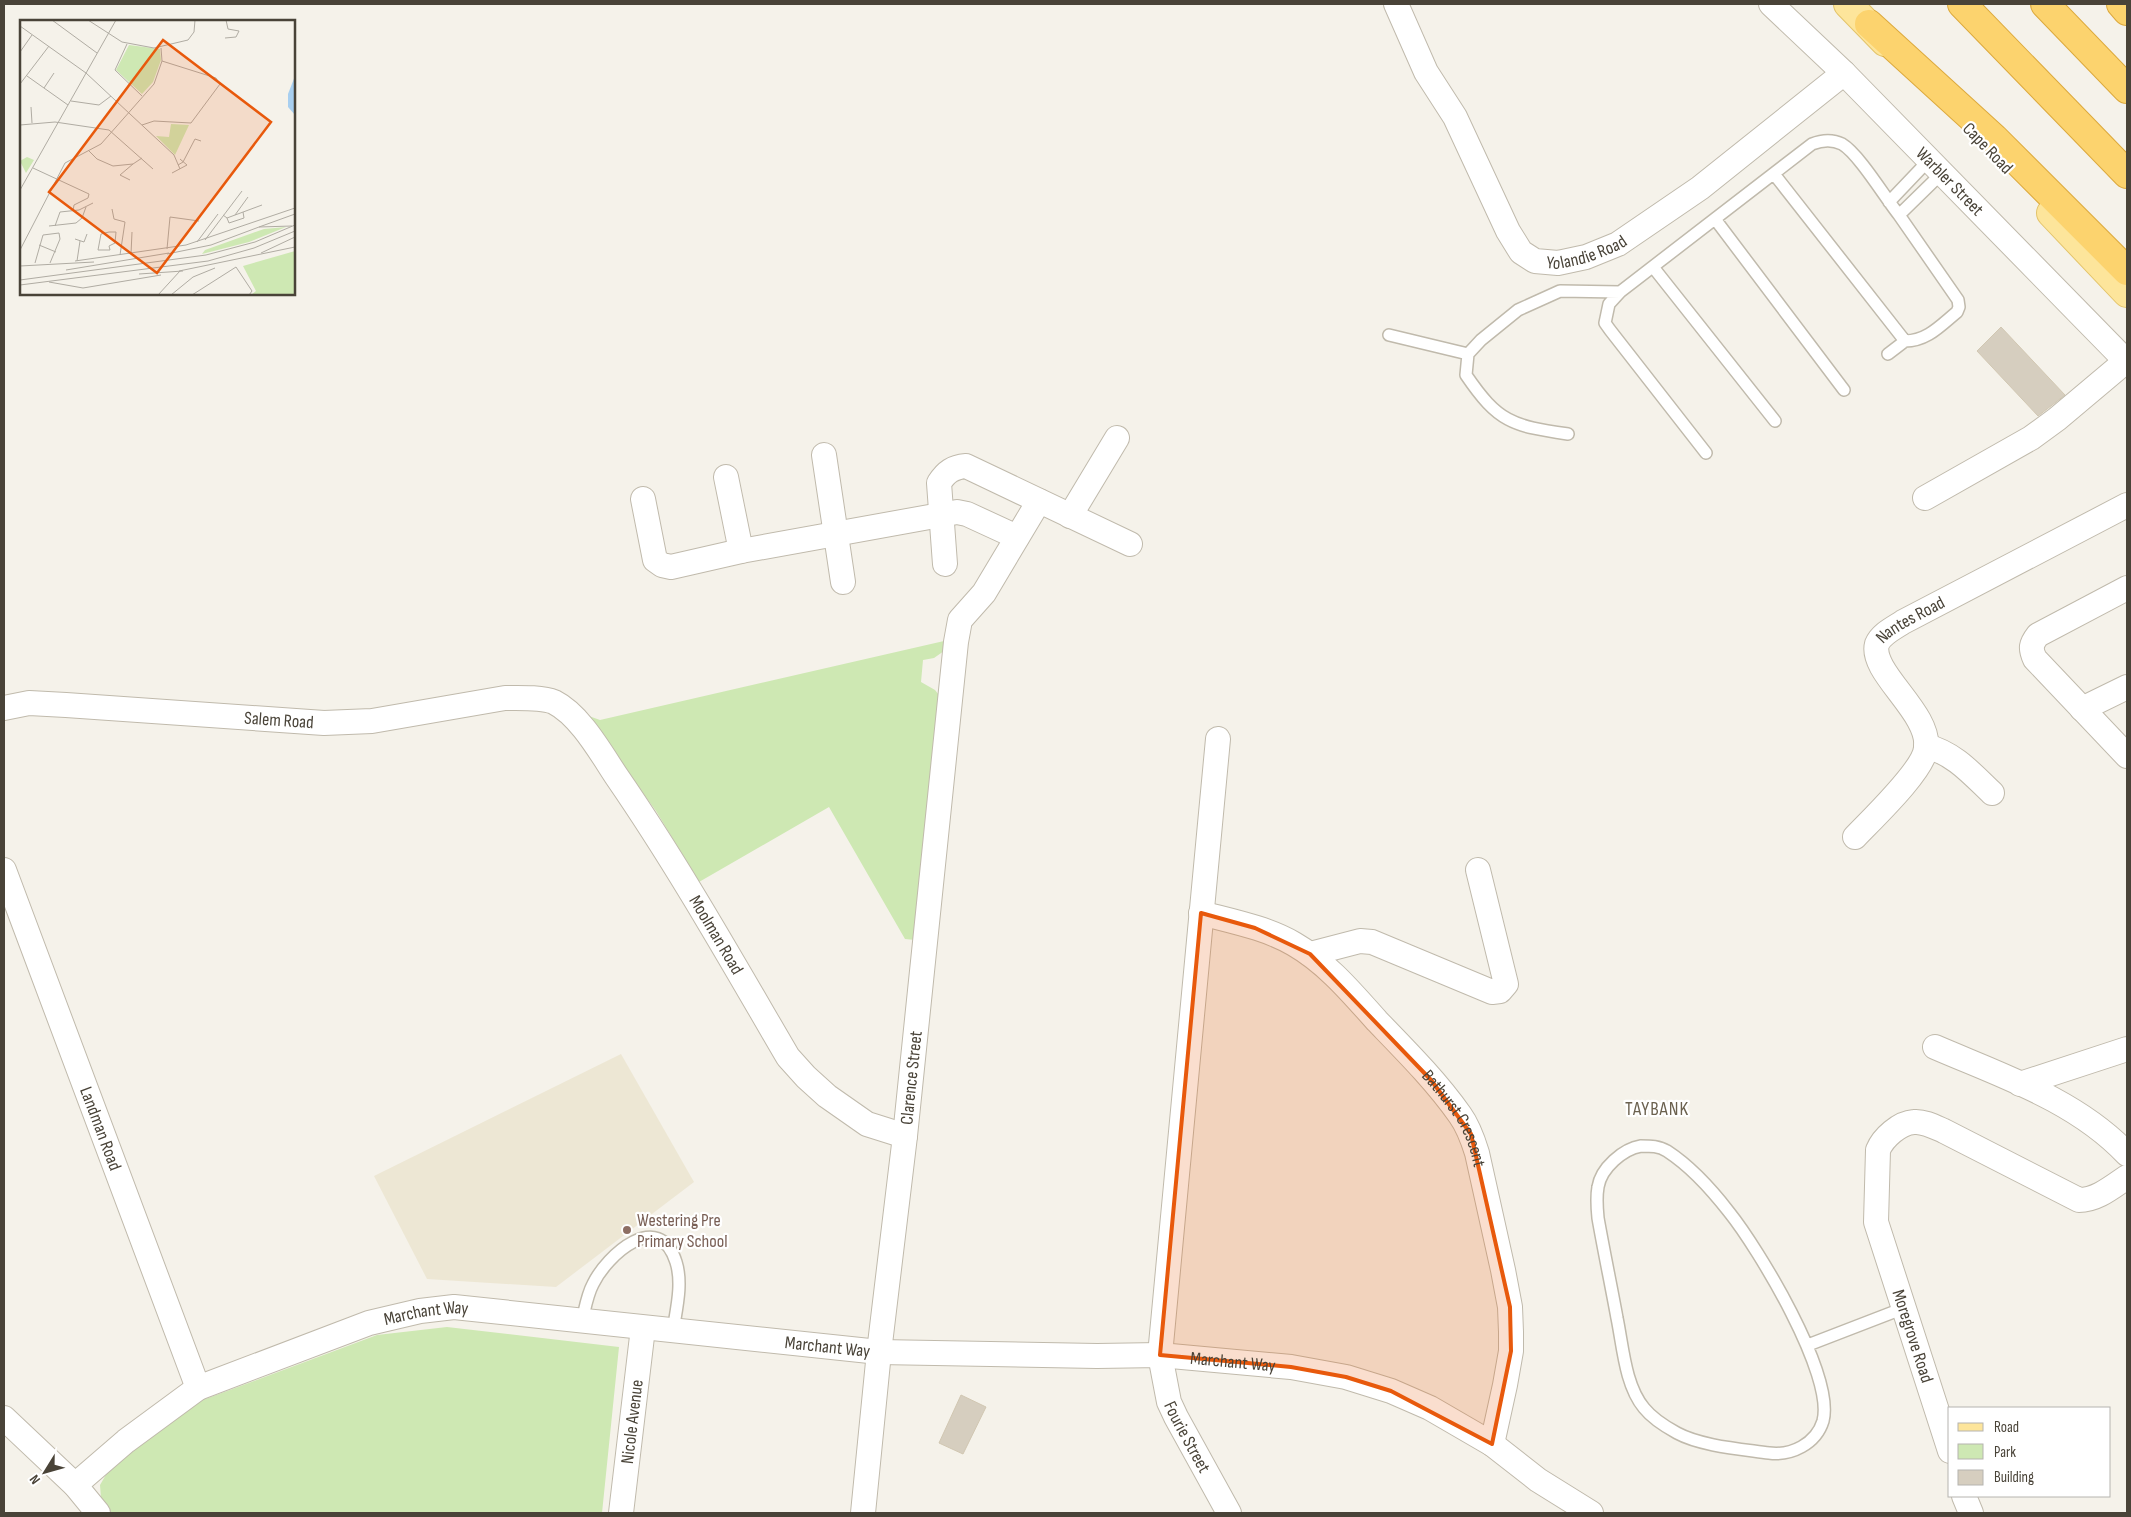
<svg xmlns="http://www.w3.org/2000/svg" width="2131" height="1517" viewBox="0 0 2131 1517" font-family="'Sofia Sans Condensed',sans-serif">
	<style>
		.education { fill: #ede7d4 }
		.green { fill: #cee8b3 }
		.building { fill: #d6cebf; stroke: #d1c7b2 }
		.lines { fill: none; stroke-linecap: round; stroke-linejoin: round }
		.service-casing { stroke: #c0baac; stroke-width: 14 }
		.minor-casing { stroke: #c0baac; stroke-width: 26 }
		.primary-casing { stroke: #e3c46a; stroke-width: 30 }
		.motorway-casing { stroke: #dca93d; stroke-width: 30 }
		.service { stroke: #fff; stroke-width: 11 }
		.minor { stroke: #fff; stroke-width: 24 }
		.primary { stroke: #fde59b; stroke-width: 28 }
		.motorway { stroke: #fcd36e; stroke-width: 28 }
		.marked { fill: #e8590c; fill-opacity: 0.2; stroke: #e8590c; stroke-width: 4; stroke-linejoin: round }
		.education-dot { fill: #8d6e63; stroke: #fff; stroke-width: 2 }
		.labels { text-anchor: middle; stroke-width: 4.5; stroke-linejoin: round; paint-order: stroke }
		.street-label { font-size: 18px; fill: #494338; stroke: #fff }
		.education-label { font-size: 18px; fill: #785e54; stroke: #fff; text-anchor: start }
		.neighbourhood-label { font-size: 19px; letter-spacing: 1px; fill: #6b614f; stroke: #fff }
		.inset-road { fill: none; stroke: #b0aca3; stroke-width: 1 }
		.view { fill: #e8590c; fill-opacity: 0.15; stroke: #e8590c; stroke-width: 2.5 }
		.inset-edge { fill: none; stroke: #494338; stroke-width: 2.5 }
	</style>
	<rect width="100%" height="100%" fill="#f5f2ea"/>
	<!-- education -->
	<path class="education" d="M621,1054L694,1182L556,1287L427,1279L374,1176Z"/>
	<!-- green -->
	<path class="green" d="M944,641V651L934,658L923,660L921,682L935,690L939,695L915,940L905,939L829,807L699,882L656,811L586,715L600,720Z
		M447,1327L619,1347L602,1513H111L101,1498L100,1485L111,1466L192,1404L377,1335Z"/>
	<!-- building -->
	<path class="building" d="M2001,327L2065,395L2038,416L1977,351Z
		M961,1395L986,1407L963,1454L939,1443Z"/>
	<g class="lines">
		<defs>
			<path id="service" d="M1774,174L1905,341L1888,354
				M1889,202L1929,160
				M1899,215L1958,300L1959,307L1957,312C1940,326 1927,341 1905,341
				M1715,219L1844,390
				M1653,267L1775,421
				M1389,335L1468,354
				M1568,434C1512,426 1498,422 1466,375L1468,354L1481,340L1518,310L1560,291L1620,292
				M1706,453L1610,330L1605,323L1609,304L1620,292L1812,144C1822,140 1832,139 1842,144C1859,154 1886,199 1899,215L1942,173
				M1641,1146C1651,1146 1659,1146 1667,1151C1690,1166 1712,1190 1729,1212C1758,1248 1835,1375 1823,1421C1816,1444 1791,1456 1769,1453C1741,1449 1701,1446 1677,1433C1666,1427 1652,1418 1644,1408C1625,1385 1623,1347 1617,1318C1611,1285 1604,1252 1598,1218C1597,1208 1596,1198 1598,1187C1601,1168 1623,1149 1641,1146Z
				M582,1321C585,1309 587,1295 593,1284C607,1255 659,1208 676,1262C683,1284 676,1310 673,1331
				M1808,1345L1904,1308"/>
			<g id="minor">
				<path id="s1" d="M1396,4L1426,72L1455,117L1508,231L1521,252L1535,261L1558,263L1586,257L1618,244L1700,188L1844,73"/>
				<path id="s2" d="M1771,4L1844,73L2127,362"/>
				<path d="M824,455L843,582"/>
				<path d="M726,477L741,551"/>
				<path d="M1925,498L2031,438L2057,419L2126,361"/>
				<path d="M643,499L655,560L662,565L671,567L741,551L957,512L967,514L1017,537"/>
				<path d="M1070,516L1117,438"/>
				<path d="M945,564L939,483C946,472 953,467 966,466L1130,544"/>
				<path d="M2127,588L2038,635C2031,644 2030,648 2035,659L2127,756"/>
				<path id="s3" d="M4,708L29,703L66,705L324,723L372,721L505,698C518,698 542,697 554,702C580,715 601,753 617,777C679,867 733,963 788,1057L806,1077L827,1096L867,1124L905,1136"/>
				<path d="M2082,709L2127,687"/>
				<path id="s4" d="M1218,739L1160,1355L1169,1402L1176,1417L1229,1513"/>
				<path d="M1926,746C1954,753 1972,774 1992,793"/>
				<path id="s5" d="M1855,837C1872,819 1924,770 1926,748C1931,713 1869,672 1877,644C1881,634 1894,628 1903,622L2127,505"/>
				<path id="s6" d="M4,870L198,1388"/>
				<path id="s7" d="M1201,913C1231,921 1267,928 1294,944C1327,963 1352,993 1377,1021C1406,1051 1436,1081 1460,1115C1468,1126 1473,1140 1477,1153L1503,1270L1510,1307L1511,1332V1351L1505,1385L1492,1444"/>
				<path d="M1310,954L1360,941L1372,942L1492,992L1500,991L1506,984L1478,870"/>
				<path d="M1935,1047C2002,1076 2076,1100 2127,1154"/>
				<path d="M2020,1084L2127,1049"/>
				<path d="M4,1418L75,1485L98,1513"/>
				<path d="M1950,1451L1876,1222L1878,1150C1883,1138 1899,1123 1914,1122C1924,1121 1935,1127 1944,1131L2079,1200C2097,1200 2112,1187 2127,1177"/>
				<path id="s8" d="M75,1485L126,1441L198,1388L369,1323L420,1311L454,1307L879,1352L1097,1356L1160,1355L1291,1367L1346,1377L1391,1391L1430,1408L1492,1444L1538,1480L1591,1513"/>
				<path d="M1964,1496L1971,1513"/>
				<path id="s9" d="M621,1513L643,1328"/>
				<path id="s10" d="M863,1513L879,1352L905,1136L956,642L960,620L984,593L1039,501"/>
			</g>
			<path id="primary" d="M1848,4L1885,42
				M2051,213L2127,293"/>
			<path id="motorway" d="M1962,4L2127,174
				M2045,4L2127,89
				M2121,4L2127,11
				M1869,24L1994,138L2127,271"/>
		</defs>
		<!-- service casing -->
		<use href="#service" class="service-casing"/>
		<!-- minor casing -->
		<use href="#minor" class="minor-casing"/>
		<!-- primary casing -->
		<use href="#primary" class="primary-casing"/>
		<!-- motorway casing -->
		<use href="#motorway" class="motorway-casing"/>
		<!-- service -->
		<use href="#service" class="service"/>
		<!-- minor -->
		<use href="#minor" class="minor"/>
		<!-- primary -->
		<use href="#primary" class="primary"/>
		<!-- motorway -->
		<use href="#motorway" class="motorway"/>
	</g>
	<!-- marked area -->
	<path class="marked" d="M1201,913L1255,928L1310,954L1431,1080L1471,1134L1510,1307L1511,1351L1492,1444L1391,1391L1346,1377L1291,1367L1160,1355Z"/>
	<!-- markers -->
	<circle class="education-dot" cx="627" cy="1230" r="5"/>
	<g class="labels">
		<!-- street labels -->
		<g class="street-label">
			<text transform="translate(1988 148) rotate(46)" y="6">Cape Road</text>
			<text dy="6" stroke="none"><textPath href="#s2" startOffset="252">Warbler Street</textPath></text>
			<text dy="6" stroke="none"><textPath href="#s1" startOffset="348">Yolandie Road</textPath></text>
			<text dy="6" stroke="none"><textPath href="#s5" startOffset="275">Nantes Road</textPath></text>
			<text dy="6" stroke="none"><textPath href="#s3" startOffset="276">Salem Road</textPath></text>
			<text dy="6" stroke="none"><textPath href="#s3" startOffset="839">Moolman Road</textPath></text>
			<text dy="6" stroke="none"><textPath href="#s10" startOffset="438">Clarence Street</textPath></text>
			<text dy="6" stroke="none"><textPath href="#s7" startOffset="338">Bathurst Crescent</textPath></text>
			<text dy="6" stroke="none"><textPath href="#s6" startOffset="276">Landman Road</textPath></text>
			<text dy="6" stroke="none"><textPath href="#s8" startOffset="398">Marchant Way</textPath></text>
			<text transform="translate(1913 1336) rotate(72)" y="6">Moregrove Road</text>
			<text dy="6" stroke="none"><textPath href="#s8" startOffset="802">Marchant Way</textPath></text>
			<text dy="6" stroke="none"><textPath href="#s8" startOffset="1208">Marchant Way</textPath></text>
			<text dy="6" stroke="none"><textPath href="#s9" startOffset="92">Nicole Avenue</textPath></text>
			<text dy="6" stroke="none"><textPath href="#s4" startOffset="706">Fourie Street</textPath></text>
		</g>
		<!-- education labels -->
		<g class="education-label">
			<text x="637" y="1226">Westering Pre<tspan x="637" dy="21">Primary School</tspan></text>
		</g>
		<!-- neighbourhood labels -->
		<g class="neighbourhood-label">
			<text x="1657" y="1115">TAYBANK</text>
		</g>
	</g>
	<!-- overview -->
	<g transform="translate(20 20)">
		<rect width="275" height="275" fill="#f5f2ea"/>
		<path d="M109,25L140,29L141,40L133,62L122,74L96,50ZM151,104L169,105L155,135L136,116L149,117ZM7,137L14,140L6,153L0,141ZM266,207L229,222L182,234L185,230L244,209ZM275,231V275H231L236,271L223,246Z" fill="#cee8b3"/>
		<path d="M275,56V95L268,87V74Z" fill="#a8cff0"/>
		<path class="inset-road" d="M32,0L77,33M68,0L102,22L134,28L168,20L174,12L175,0M124,0H142M0,6L66,53L154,135L160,149M205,18L216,17L219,11L208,9L206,0M107,24L95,50L122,76M0,32L12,15M7,56L48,85M0,64L29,26M24,68L34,53M51,81L79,85L91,76M11,87L12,103M0,105L35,102L89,110L133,149M122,105L134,101L171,103L200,64L196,58L142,41M68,130L77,139L93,146L113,144L122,138M158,145L163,142L175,119L181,121M13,148L69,174L68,178L54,185L53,191M152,153L167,145L160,139M110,160L100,155L113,144M0,170L96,0M92,189L94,199L105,202L100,235M203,195L207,198L242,185M215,195L228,177M207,198L209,203L224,198L223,192M29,206L56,203L62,198L66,187M35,206L40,192L59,190L73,183M239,207L275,194M89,212H96L95,223L89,226L90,230H78L81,214ZM55,219L64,222L67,214M185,220L222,171M177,222L198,194M19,225L36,232M147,229L150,197L179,201M0,230L45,143L81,124L134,64L142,41L141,28M241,233L275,217M111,234L112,212M147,234L191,225L239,207L272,206M55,241L166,225L275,188M57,241L60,221M15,243L23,215L39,213L40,219L30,243M0,246L74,242M46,250L149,233M159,251L275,227M119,254L163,251M0,260L186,235L235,222L275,205M29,262L63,268L141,255M0,265L188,241L234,228L275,211M138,275L160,251M151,275L173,257L195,248M172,275L216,247L232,271L229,275"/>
		<path class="view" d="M143,20L251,102L137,253L29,172Z"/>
		<rect width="275" height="275" class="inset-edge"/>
	</g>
	<!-- border -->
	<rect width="2131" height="1517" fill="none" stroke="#494338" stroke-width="10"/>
	<!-- legend -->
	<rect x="1948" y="1407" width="162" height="90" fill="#ffffff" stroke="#b6b4af"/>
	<rect x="1958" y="1423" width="25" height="8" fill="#fde59b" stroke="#b6b4af"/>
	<text x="1994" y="1432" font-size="15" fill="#494338">Road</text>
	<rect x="1958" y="1444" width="25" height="15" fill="#cee8b3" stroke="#b6b4af"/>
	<text x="1994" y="1457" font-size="15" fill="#494338">Park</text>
	<rect x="1958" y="1470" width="25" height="15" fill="#d6cebf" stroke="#b6b4af"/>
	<text x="1994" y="1482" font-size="15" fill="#494338">Building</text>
	<!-- north arrow -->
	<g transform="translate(45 1472) rotate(233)" stroke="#ffffff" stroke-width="4" paint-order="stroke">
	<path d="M0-4L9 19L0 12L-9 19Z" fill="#494338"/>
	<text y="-8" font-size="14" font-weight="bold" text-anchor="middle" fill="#494338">N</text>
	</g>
</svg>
